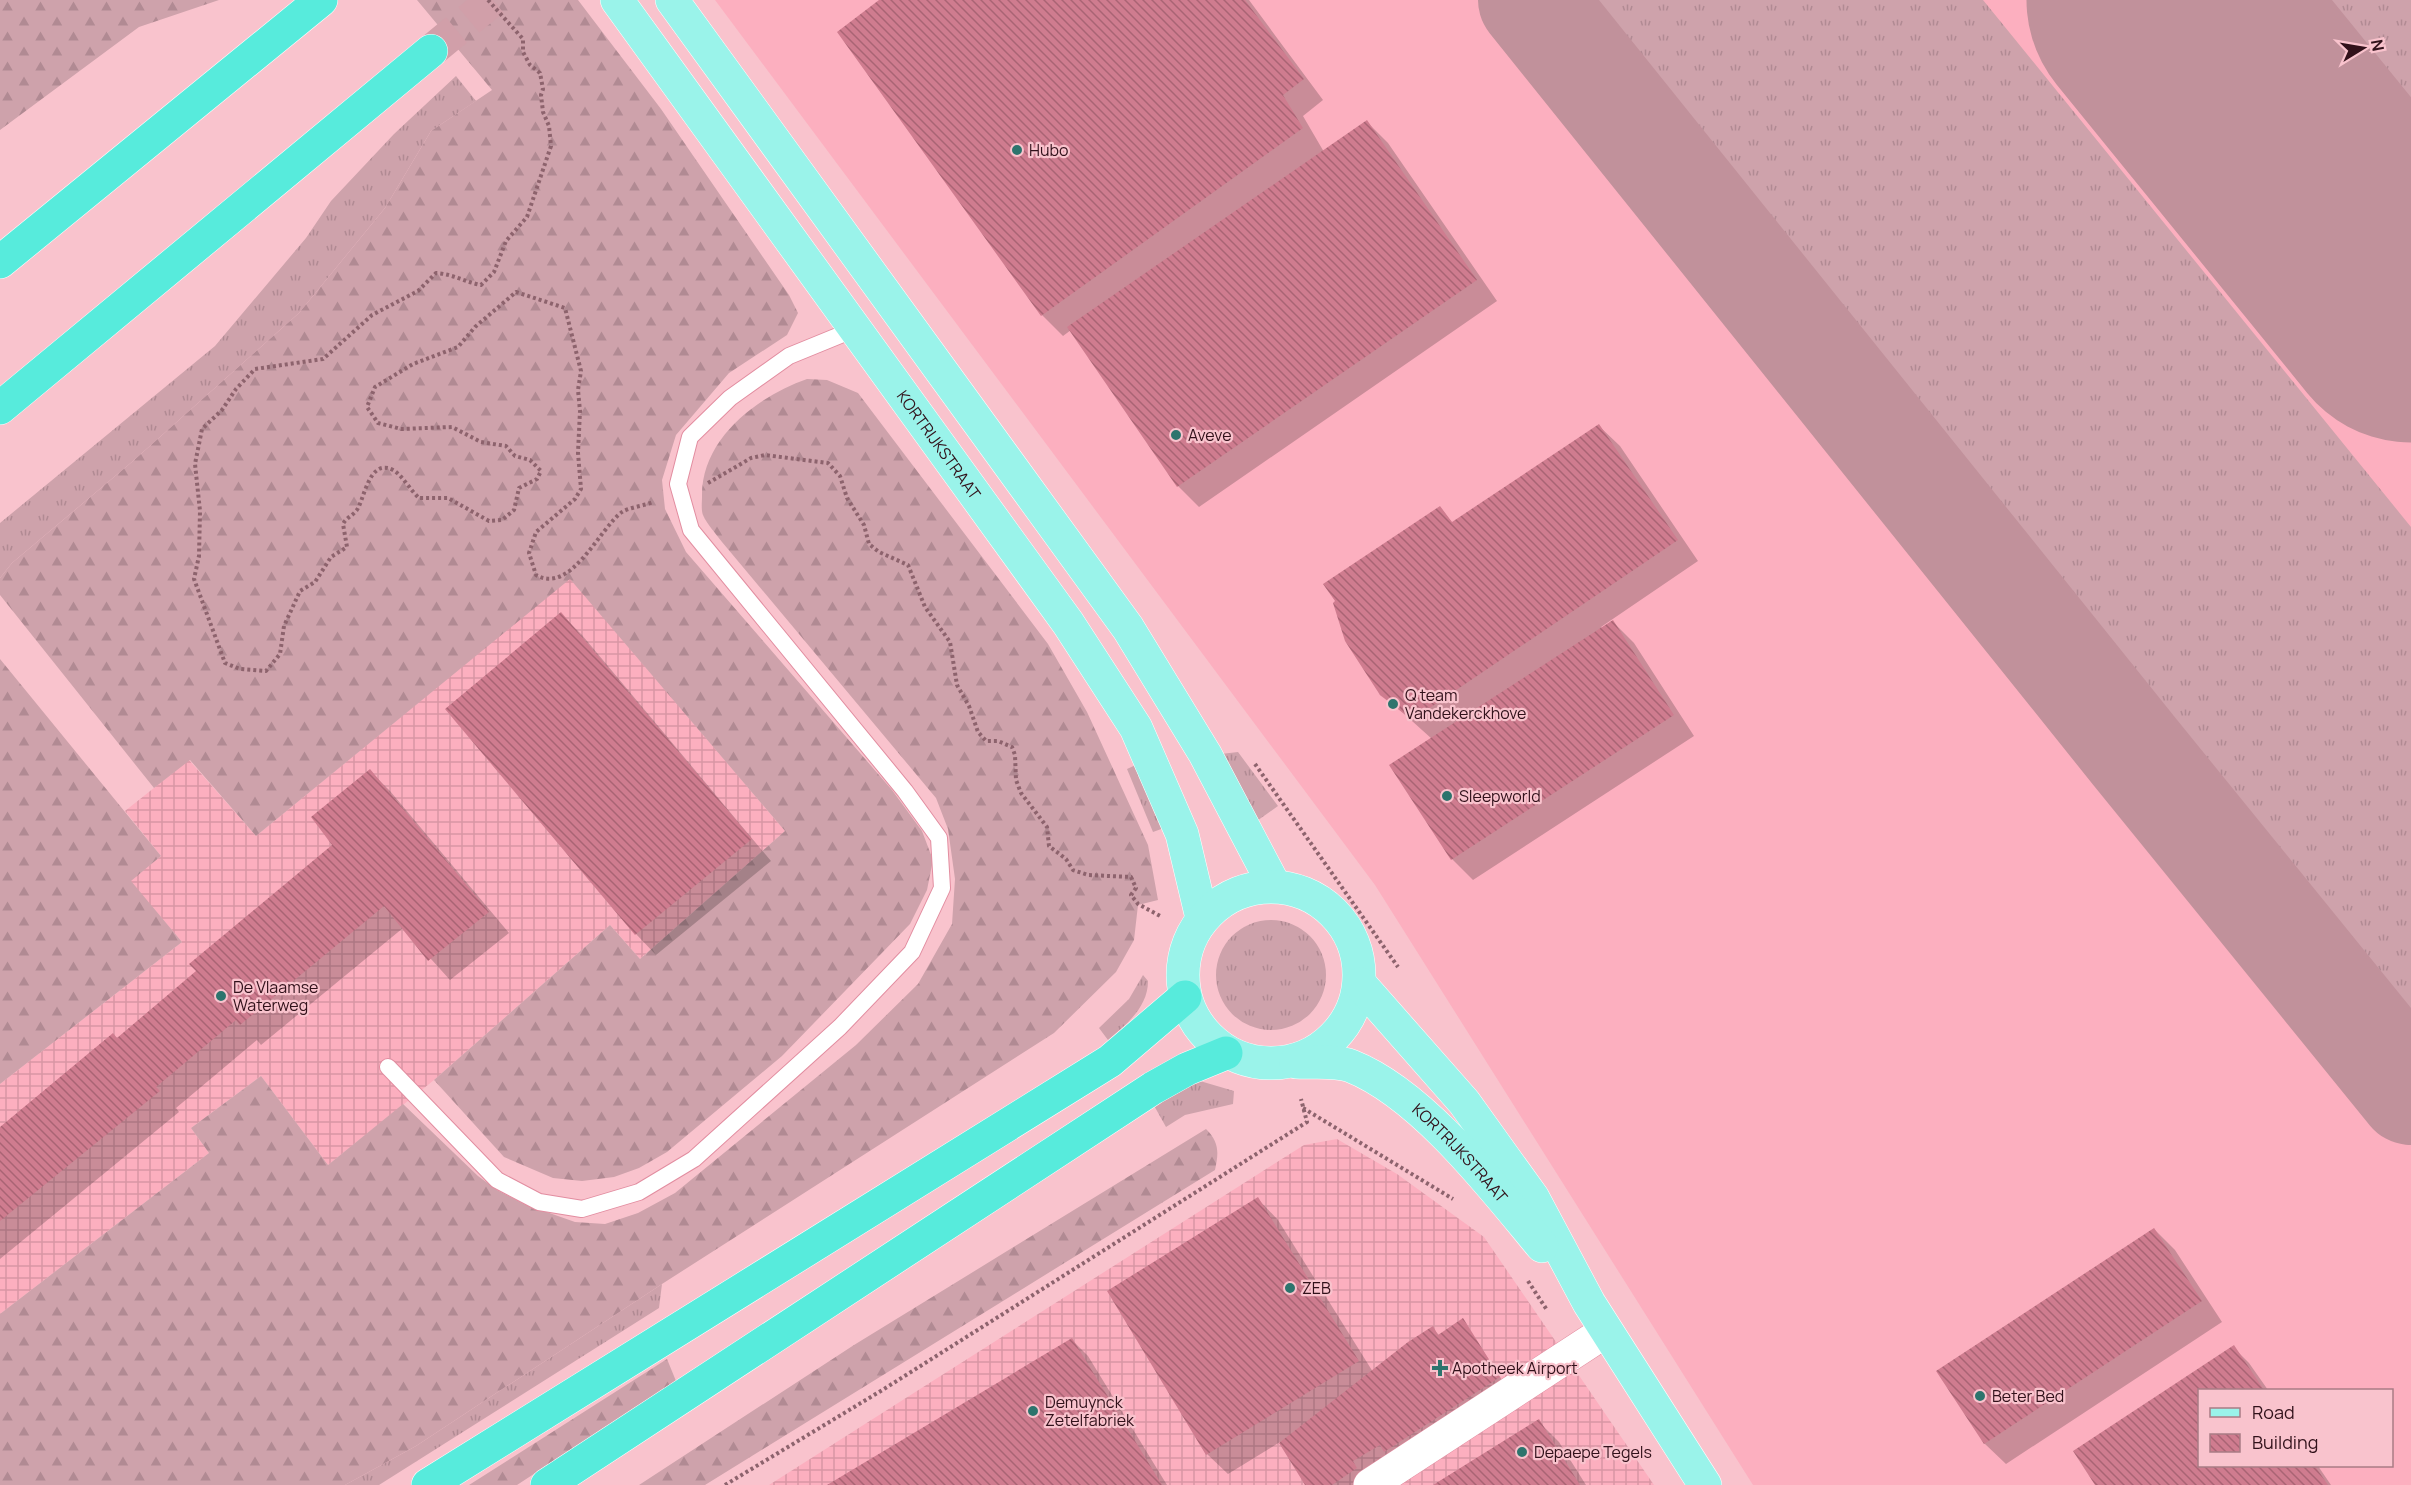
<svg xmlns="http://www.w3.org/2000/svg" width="2411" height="1485" viewBox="0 0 2411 1485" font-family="Manrope,sans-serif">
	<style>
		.built { fill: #fcafbf; fill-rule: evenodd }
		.industrial { fill: url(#industrial-grid) }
		.grass { fill: url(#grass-tufts) }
		.forest { fill: url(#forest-firs) }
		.shadow { fill: #0003 }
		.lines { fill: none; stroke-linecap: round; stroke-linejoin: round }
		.taxiway { stroke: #c1919b; stroke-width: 106 }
		.runway { stroke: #c1919b; stroke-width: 267 }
		.building { fill: url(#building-back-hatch) }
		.highway-tunnel { stroke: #d19fa9; stroke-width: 33; stroke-dasharray: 33 16; stroke-linecap: butt }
		.lane-casing { stroke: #e28da0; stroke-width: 18 }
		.street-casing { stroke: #e28da0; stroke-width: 34 }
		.primary-casing { stroke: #fff; stroke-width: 34 }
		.highway-casing { stroke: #fff; stroke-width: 34 }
		.path { stroke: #8d636d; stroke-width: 4; stroke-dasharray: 3 3; stroke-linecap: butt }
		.lane { stroke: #fff; stroke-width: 16 }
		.street { stroke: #fff; stroke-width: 33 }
		.primary { stroke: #9af3ea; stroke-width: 33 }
		.highway { stroke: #57ebdc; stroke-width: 33 }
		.poi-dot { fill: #2d746d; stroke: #f9c3cd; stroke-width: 2 }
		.labels { text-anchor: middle; stroke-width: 4.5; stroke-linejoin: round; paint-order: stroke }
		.poi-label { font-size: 16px; fill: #31111a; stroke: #f9c3cd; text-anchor: start }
		.street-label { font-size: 16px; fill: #31111a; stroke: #f9c3cd }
	</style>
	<defs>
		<pattern id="industrial-grid" width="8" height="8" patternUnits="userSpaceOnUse" patternTransform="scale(1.5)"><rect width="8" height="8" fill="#fcafbf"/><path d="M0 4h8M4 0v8" fill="none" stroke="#d896a4"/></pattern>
		<pattern id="grass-tufts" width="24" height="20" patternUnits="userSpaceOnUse" patternTransform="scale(1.5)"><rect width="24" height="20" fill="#cea2ab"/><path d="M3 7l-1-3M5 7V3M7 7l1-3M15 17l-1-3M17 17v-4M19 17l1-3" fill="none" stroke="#b18a93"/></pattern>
		<pattern id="forest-firs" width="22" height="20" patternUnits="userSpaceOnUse" patternTransform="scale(1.5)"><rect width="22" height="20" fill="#cea2ab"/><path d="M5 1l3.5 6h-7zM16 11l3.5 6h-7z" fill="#b18a93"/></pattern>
		<pattern id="building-back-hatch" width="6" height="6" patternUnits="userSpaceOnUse" patternTransform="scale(1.5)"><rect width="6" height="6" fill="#cf7c8f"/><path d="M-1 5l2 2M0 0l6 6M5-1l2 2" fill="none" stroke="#a96474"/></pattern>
	</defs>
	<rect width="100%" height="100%" fill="#f9c3cd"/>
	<!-- built -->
	<path class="built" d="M715,0H2411V1485H1753L1375,885ZM2200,1390H2392V1466H2200Z"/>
	<!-- industrial -->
	<path class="industrial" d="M570,578L785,831L640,959L610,925L434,1080L328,1165L261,1076L191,1128L209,1153L0,1314V1084L182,942L130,881L161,856L125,811L189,760L256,836Z
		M1337,1139L1397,1174L1484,1237L1654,1485H769L1304,1145Z"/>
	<!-- grass -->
	<path class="grass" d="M1573,0H1983L2411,527V1032Z
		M2330,0H2411V99Z
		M456,76L476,101L431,131L385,208L299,313L133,461L12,563L0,578V523L215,346L306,238L331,201L394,134Z
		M1238,752L1278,806L1254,823L1221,754Z
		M1140,763L1164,828L1153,832L1127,769Z
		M1216 975a55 55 0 1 1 110 0a55 55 0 1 1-110 0Z
		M1143,975L1148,981C1148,1007 1127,1024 1108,1040L1099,1028L1129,999Z
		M1200,1081L1234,1091L1233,1104L1185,1115L1166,1127L1152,1102Z
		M662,1284L659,1308L379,1485H345L416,1446Z"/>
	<!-- forest -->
	<path class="forest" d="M0,0H219L139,27L0,130Z
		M417,0H578L661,109L789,295L798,313L787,335L729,373L676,435L662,480L665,509L686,552L892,790L922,831L933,860L927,890L910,924L782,1056L667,1152L639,1168L614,1177L582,1181L553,1178L504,1157L434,1080L610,925L640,959L785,831L570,579L256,836L190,760L154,788L0,595V578L12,563L133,461L299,313L385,208L431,131L492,90Z
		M807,379L827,380L858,393L1048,644L1087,712L1148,845L1158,900L1138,905L1134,940L1116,972L1054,1033L662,1284L416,1446L345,1485H0V1314L209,1153L191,1128L261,1076L328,1165L403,1104L478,1176L497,1190L524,1204L575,1222L605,1224L638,1213L675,1193L856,1045L918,984L952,924L955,879L948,829L936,798L722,542C716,534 707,524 703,515C701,510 702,502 702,497C701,438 758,396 807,379Z
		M0,659L161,856L131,881L182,942L0,1084Z
		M1206,1129C1219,1142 1219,1152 1215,1170L705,1485H639L854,1345Z
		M667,1359L676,1381L517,1485H469Z"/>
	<!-- shadow -->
	<path class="shadow" d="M881,0H1249L1323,100L1303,116L1324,152L1367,122L1388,143L1497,301L1199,507L1178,486L1071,330L1063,336L1042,315Z
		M1599,426L1620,446L1698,561L1601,627L1603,629L1613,622L1634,643L1694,736L1473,880L1452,859L1432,739L1382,694L1440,507L1453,524Z
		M561,614L582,635L771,861L656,955L636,934Z
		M370,771L390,791L509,933L450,980L403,928L261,1045L257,1040L176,1108L179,1112L0,1259V1129L117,1039L198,971L334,845Z
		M1258,1199L1278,1220L1373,1372L1432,1328L1440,1336L1463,1320L1504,1383L1372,1485H1307L1280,1442L1228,1474L1207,1454Z
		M2154,1229L2175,1250L2222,1322L2006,1464L1985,1444L1938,1372Z
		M1072,1340L1088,1356L1167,1485H830Z
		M2233,1347L2249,1363L2268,1390H2200V1466H2318L2331,1485H2097Z
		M1538,1421L1559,1442L1586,1485H1435Z"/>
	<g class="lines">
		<!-- taxiway -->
		<path class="taxiway" d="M1531,0L2134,751L2411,1092"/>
		<!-- runway -->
		<path class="runway" d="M2160,0L2411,309"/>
	</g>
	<!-- building -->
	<path class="building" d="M879,0H1245L1304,79L1283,95L1303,128L1041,316L837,32Z
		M1367,120L1477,280L1177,487L1067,327Z
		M1599,424L1678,540L1412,720L1380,695L1345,641L1333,603L1335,601L1323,584L1440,506L1452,522Z
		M561,612L752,839L635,935L445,709Z
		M1613,620L1674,715L1451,860L1389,765Z
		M370,769L489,912L428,961L384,906L240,1025L236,1020L156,1087L160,1091L0,1221V1127L113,1033L117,1038L196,971L189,964L332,845L311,817Z
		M1258,1197L1359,1361L1206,1455L1107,1291Z
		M2154,1228L2202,1301L1984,1444L1936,1371Z
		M1463,1318L1500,1377L1384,1452L1380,1445L1353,1461L1357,1468L1332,1485H1305L1279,1443L1408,1342L1433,1326L1438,1335Z
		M1072,1338L1162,1485H827Z
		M2234,1345L2264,1390H2200V1466H2315L2328,1485H2095L2073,1451Z
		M1539,1419L1580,1485H1433Z"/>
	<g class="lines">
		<!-- highway-tunnel -->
		<path class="highway-tunnel" d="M431,51L493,0"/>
		<defs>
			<path id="lane" d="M388,1067L497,1180L539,1202L582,1209L639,1192L694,1159L840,1027L912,952L942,888L939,838L905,791L691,530L678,484L690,437L730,398L789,356L855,329"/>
			<path id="street" d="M1370,1485L1606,1331"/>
			<g id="primary">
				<path id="s1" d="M617,0L1068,623L1136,728L1182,834L1202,918"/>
				<path d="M672,0L1128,628L1205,754L1274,885"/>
				<circle cx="1271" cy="975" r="88"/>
				<path d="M1360,984L1464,1102L1533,1198L1589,1303L1705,1485"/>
				<path id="s2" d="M1296,1062C1313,1063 1336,1060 1351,1066C1422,1094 1494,1188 1542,1246"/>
			</g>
			<path id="highway" d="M0,262L321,0
				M0,408L431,51
				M428,1485L1110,1061L1185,997
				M547,1485L1153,1088L1187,1069L1226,1053"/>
		</defs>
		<!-- lane casing -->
		<use href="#lane" class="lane-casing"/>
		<!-- street casing -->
		<use href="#street" class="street-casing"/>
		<!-- primary casing -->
		<use href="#primary" class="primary-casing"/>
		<!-- highway casing -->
		<use href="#highway" class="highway-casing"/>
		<!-- path -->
		<path class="path" d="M488,0L523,39V52L530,65L540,73L543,89L541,95L543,112L549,126L551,146L527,217L506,241L494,272L481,285C465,282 453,274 436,273L418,291L372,315L323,359L255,369L236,389L222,410L202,429L195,464L200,511L199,556L194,579L225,663L240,669L266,671L280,654L284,626L300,591L315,582L331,557L347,547L343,524C346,518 352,516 356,511C364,503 368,457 393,470C402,475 411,491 419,498H448L489,521L502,520L514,510L519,488L537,479L541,471L530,460L515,456L506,446L481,442L452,427L401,429L378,423L367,407L375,387L413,364L458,347L475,327L516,292L565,308L581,371L578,390L580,411L578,453L581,489L575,499L536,532L529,553L536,575C571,595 599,529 622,512C630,507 644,506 653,502
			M708,483L751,458L765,455L828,463L840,476L847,498L864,525L869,544L879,552L908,565L925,607L950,642L957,685L969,706L978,732L986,741H998L1012,747L1015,755L1016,780L1021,793L1047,827L1049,846L1066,859L1073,870L1088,875L1131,877L1136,888L1131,895L1138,904L1162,917
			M1255,764L1398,967
			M1303,1108L1453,1199
			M1528,1281L1547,1310
			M725,1485L884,1389L1307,1122L1301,1099"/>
		<!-- lane -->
		<use href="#lane" class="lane"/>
		<!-- street -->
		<use href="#street" class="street"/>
		<!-- primary -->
		<use href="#primary" class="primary"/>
		<!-- highway -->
		<use href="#highway" class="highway"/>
	</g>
	<!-- markers -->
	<g class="poi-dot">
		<circle cx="1017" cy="150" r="6"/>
		<circle cx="1176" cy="435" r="6"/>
		<circle cx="1393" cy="704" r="6"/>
		<circle cx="1447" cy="796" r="6"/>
		<circle cx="221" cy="996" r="6"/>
		<circle cx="1290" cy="1288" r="6"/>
		<path d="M1437 1359h6v6h6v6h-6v6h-6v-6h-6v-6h6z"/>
		<circle cx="1980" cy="1396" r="6"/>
		<circle cx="1033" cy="1411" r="6"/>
		<circle cx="1522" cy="1452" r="6"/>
	</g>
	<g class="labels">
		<!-- poi labels -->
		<g class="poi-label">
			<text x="1029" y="156">Hubo</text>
			<text x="1188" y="441">Aveve</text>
			<text x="1405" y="701">Q team<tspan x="1405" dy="18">Vandekerckhove</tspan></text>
			<text x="1459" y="802">Sleepworld</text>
			<text x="233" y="993">De Vlaamse<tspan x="233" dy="18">Waterweg</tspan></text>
			<text x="1302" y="1294">ZEB</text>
			<text x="1452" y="1374">Apotheek Airport</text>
			<text x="1992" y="1402">Beter Bed</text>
			<text x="1045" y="1408">Demuynck<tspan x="1045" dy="18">Zetelfabriek</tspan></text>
			<text x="1534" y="1458">Depaepe Tegels</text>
		</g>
		<!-- street labels -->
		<g class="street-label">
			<text dy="6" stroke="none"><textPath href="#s1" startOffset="549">KORTRIJKSTRAAT</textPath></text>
			<text dy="6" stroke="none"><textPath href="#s2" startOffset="196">KORTRIJKSTRAAT</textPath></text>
		</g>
	</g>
	<!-- legend -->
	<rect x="2198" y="1389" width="195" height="78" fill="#f9c3cd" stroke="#a97c85" stroke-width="1.5"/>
	<rect x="2210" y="1408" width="30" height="9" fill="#9af3ea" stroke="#a97c85" stroke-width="1.5"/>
	<text x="2252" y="1419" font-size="18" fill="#31111a">Road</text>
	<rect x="2210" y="1434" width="30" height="18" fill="url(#building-back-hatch)" stroke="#a97c85" stroke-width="1.5"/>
	<text x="2252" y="1449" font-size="18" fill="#31111a">Building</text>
	<!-- north arrow -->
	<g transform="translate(2363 48) rotate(79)" stroke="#f9c3cd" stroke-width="4.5" paint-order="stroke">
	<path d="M0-4.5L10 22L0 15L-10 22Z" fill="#31111a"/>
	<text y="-9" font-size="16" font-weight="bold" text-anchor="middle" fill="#31111a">N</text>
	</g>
</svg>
